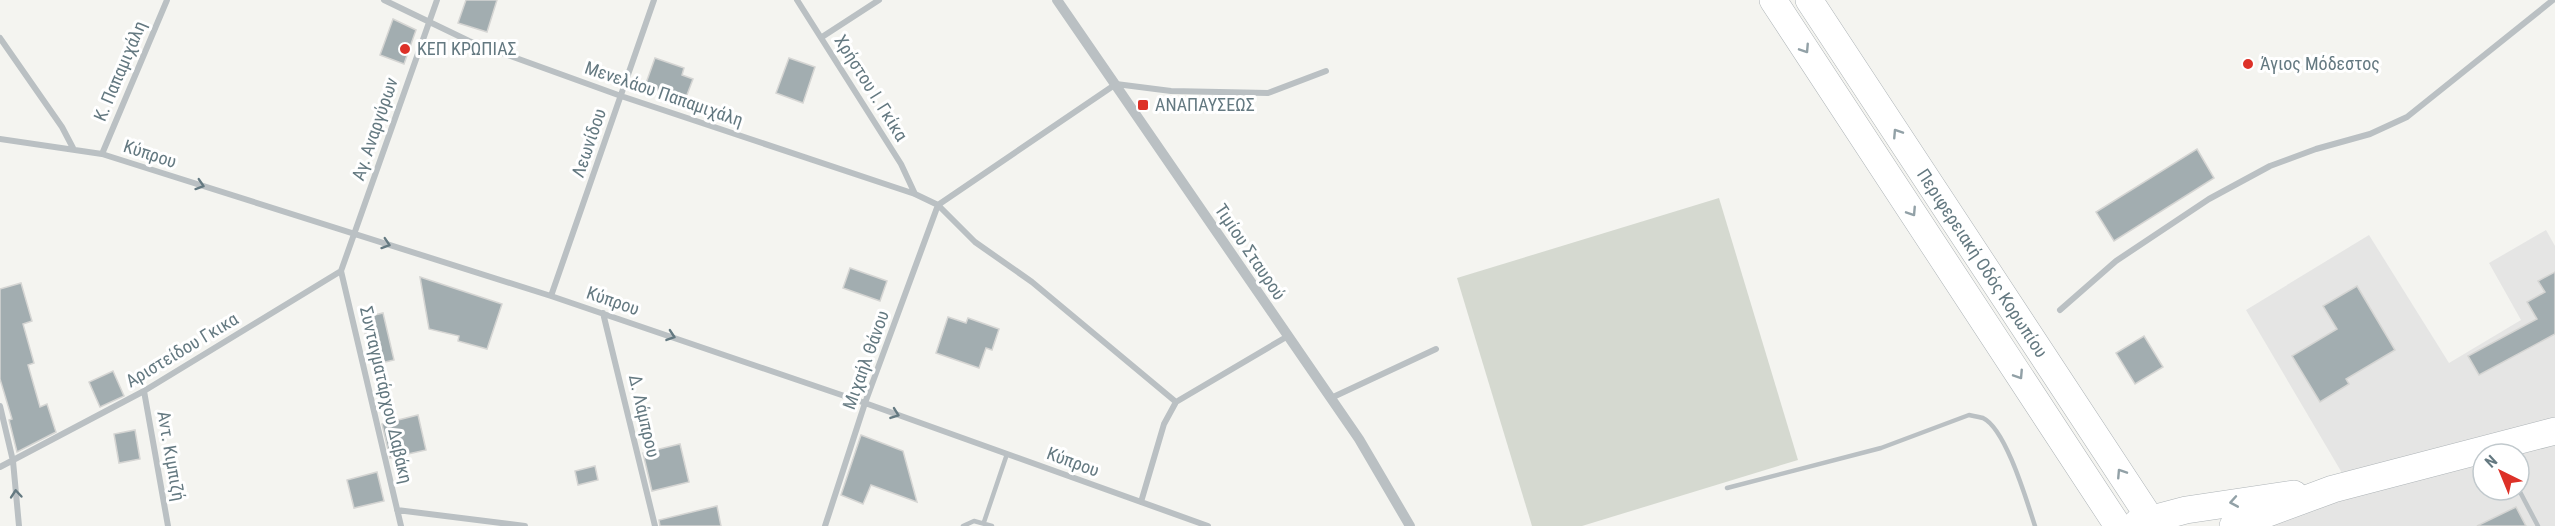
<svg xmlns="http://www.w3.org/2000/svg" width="2555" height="526" viewBox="0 0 2555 526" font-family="'Roboto Condensed',sans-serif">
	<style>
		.built { fill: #e5e5e4; fill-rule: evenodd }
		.green { fill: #d5d9d0 }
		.building { fill: #a2adb0; stroke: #d5d5d3; stroke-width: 1.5 }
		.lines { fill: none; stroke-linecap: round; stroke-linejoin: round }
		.primary-casing { stroke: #aeb4b7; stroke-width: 28 }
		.service { stroke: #bac0c3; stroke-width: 4.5 }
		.minor { stroke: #bac0c3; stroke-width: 6 }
		.tertiary { stroke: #bac0c3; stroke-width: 10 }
		.primary { stroke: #fff; stroke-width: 27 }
		.oneway { stroke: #92a1a7 }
		.oneway2 { stroke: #647981 }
		.poi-dot { fill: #dd3128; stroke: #fff; stroke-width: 2 }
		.labels { text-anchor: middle; stroke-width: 6; stroke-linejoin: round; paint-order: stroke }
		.poi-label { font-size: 18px; fill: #647981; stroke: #fff; text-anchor: start }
		.street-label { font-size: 18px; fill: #647981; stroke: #fff }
	</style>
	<rect width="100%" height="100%" fill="#f4f4f0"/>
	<!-- built -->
	<path class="built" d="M2546,230L2555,246V526H2257L2355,495L2246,310L2369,235L2449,363L2521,320L2489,263ZM2483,454H2519V490H2483Z"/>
	<!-- green -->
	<path class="green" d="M1719,198L1798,460L1582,526H1532L1457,278Z"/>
	<!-- building -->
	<path class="building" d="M466,0H497L487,32L458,23Z
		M393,19L416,30L404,64L380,55Z
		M655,58L684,68L682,75L693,79L685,100L645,86Z
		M789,58L815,67L803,103L776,93Z
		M2197,149L2214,178L2114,241L2096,212Z
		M850,268L887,281L880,301L843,288Z
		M2555,272V334L2479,375L2468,356L2537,319L2527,302L2545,292L2538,281Z
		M420,277L502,304L487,349L458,341L459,336L429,329Z
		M21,283L32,321L23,324L34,363L28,365L40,407L47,404L56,432L17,452L9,420L12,419L0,379V289Z
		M2357,286L2395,350L2346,379L2349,384L2320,402L2292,356L2337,329L2323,306Z
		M383,313L394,360L372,365L362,318Z
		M948,317L966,323L968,318L999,329L992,350L986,348L979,368L936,353Z
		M2144,336L2163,367L2135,384L2116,353Z
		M113,371L124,396L100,407L89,382Z
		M418,415L426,450L390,458L382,424Z
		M135,430L140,459L119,463L114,434Z
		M861,435L903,451L917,502L871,485L863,504L841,495Z
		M680,444L689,482L652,491L643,453Z
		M595,466L598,480L578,485L575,471Z
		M377,472L384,501L354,508L347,480Z
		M717,506L721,526H660L659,520Z
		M2516,507L2526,526H2477Z"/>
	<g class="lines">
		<defs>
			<g id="primary">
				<path d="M1773,0L2118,526"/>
				<path id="s1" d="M1809,0L2155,526"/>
				<path d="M2137,523L2186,510L2294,494"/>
				<path d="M2233,526L2333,489L2555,431"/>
			</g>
		</defs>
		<!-- primary casing -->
		<use href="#primary" class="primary-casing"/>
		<!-- service -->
		<path class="service" d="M1727,488L1881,448L1969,415C1974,416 1979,417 1983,418C2006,429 2027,502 2035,526
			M2519,490L2538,526
			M984,522L1007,454
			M963,526L974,521L992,526"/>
		<!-- minor -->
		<path class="minor" d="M384,0L469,41L621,96L915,194L938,205L975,242L1032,282L1176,402
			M797,0L901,164L915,194
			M822,37L879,0
			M0,38L62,127L73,148
			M0,139L102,154L551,296L865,403L1208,526
			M102,154L167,0
			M938,205L1116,84L1171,91L1268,93L1326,71
			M341,271L401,526
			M551,296L654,0
			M2060,310L2116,261L2209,199L2270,166L2316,149L2370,134L2407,117L2553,0
			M603,313L655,526
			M144,391L168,526
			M1331,398L1436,349
			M0,406L13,461L19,526
			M0,467L144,391L341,271L437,0
			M1141,502L1164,424L1176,402L1288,336
			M397,510L525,526
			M825,526L865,403L938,205"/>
		<!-- tertiary -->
		<path class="tertiary" d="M1057,0L1359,439L1410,526"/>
		<!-- primary -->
		<use href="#primary" class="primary"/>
	</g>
	<!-- one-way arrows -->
	<defs><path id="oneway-chevron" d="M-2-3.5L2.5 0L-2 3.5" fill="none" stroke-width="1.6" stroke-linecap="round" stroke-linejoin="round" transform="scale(1.5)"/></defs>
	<g class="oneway">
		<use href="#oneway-chevron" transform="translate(1805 49) rotate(57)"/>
		<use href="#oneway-chevron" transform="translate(1897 133) rotate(-123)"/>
		<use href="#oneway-chevron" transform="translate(1912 212) rotate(57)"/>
		<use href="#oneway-chevron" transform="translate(2019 375) rotate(57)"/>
		<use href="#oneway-chevron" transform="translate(2121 473) rotate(-123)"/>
		<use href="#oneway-chevron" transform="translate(2234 502) rotate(170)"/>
	</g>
	<g class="oneway2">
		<use href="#oneway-chevron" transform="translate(200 185) rotate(18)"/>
		<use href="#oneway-chevron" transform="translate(386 244) rotate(18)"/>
		<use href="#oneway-chevron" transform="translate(671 336) rotate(19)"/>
		<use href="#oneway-chevron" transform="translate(895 414) rotate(20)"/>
		<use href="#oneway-chevron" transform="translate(16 494) rotate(-95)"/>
	</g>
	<!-- markers -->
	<g class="poi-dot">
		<circle cx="405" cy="49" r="6"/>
		<circle cx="2248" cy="64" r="6"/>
		<rect x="1137" y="99" width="12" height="12" rx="3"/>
	</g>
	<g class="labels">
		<!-- poi labels -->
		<g class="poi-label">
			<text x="417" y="55">ΚΕΠ ΚΡΩΠΙΑΣ</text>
			<text x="2260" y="70">Άγιος Μόδεστος</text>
			<text x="1155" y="111">ΑΝΑΠΑΥΣΕΩΣ</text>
		</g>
		<!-- street labels -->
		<g class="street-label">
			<text transform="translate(120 71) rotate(-67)" y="6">Κ. Παπαμιχάλη</text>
			<text transform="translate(871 88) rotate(58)" y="6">Χρήστου Ι. Γκίκα</text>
			<text transform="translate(664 94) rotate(19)" y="6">Μενελάου Παπαμιχάλη</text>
			<text transform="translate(375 129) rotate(-71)" y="6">Αγ. Αναργύρων</text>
			<text transform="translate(589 143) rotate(-71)" y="6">Λεωνίδου</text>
			<text transform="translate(150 154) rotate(18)" y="6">Κύπρου</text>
			<text transform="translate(1250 252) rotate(56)" y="6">Τιμίου Σταυρού</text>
			<text dy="6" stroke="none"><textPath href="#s1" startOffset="315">Περιφερειακή Οδός Κορωπίου</textPath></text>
			<text transform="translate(613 301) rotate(19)" y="6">Κύπρου</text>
			<text transform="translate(182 350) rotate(-31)" y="6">Αριστείδου Γκικα</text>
			<text transform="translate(866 360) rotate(-70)" y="6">Μιχαήλ Θάνου</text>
			<text transform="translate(386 395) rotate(77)" y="6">Συνταγματάρχου Δαβάκη</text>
			<text transform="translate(644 416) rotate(77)" y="6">Δ. Λάμπρου</text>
			<text transform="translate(171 456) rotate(80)" y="6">Αντ. Κιμπιζή</text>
			<text transform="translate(1073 462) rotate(20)" y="6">Κύπρου</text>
		</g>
	</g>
	<!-- north arrow -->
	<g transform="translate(2501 472) rotate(317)"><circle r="28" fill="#ffffff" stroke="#c1c9cd" stroke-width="1.5"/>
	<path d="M0-4.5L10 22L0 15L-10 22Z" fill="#dd3128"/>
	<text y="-9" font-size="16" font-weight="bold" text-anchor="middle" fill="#647981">N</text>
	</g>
</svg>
